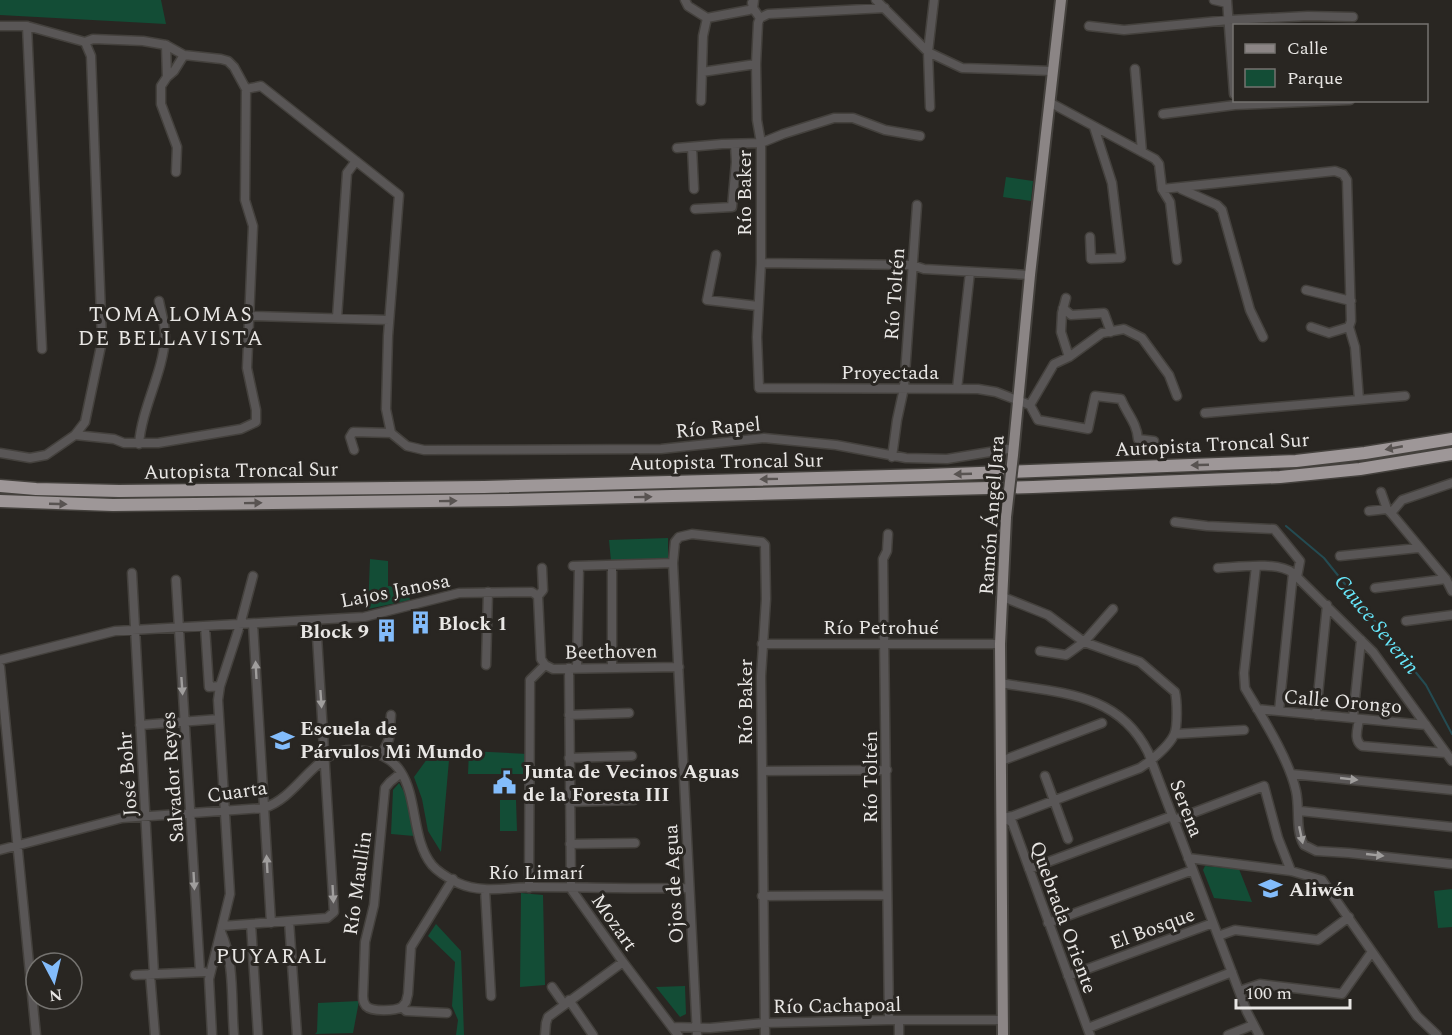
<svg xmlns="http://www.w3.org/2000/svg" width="1452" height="1035" viewBox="0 0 1452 1035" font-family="Spectral,serif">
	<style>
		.green { fill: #134d36 }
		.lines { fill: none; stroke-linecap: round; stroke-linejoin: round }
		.stream { stroke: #244b52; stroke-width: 2 }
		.minor-casing { stroke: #44413d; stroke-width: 11 }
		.major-casing { stroke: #44413d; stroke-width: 14 }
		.highway-casing { stroke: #44413d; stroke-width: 15 }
		.minor { stroke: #595656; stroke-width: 8 }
		.major { stroke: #8b8585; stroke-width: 10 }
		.highway { stroke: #9e9798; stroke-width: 12 }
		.major-bridge-casing { stroke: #44413d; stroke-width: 14; stroke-linecap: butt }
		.major-bridge { stroke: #8b8585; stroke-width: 10 }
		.oneway { fill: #585351 }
		.oneway2 { fill: #a09e9d }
		.labels { text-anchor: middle; stroke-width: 6; stroke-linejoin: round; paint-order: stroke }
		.street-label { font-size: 20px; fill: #e8e6e4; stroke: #292622 }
		.poi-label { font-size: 20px; font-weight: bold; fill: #e8e6e4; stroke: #292622; text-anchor: start }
		.neighbourhood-label { font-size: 21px; letter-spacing: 1.5px; fill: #e8e6e4; stroke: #292622 }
		.water-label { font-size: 21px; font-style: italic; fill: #67e7fb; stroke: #292622 }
	</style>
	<rect width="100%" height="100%" fill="#292622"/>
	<!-- green -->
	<path class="green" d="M0,0H161L166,24L0,15Z
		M1006,177L1033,181L1031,201L1003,197Z
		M668,538V559L611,561L609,540Z
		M370,559L388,561V586L407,585L410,600L368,609Z
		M469,751L527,754L524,774H468Z
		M430,755L449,760L441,852L428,831L422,799L414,777Z
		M399,783L407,797L414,836L391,834L393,790Z
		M500,800H516L517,831H500Z
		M1205,866L1239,869L1252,902L1214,898L1203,870Z
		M1452,889V927L1438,928L1434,891Z
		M521,893L543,895L545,985L520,987Z
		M436,924L461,951L464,1035H456L458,1020L452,1006L455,962L428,936Z
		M685,986L686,1014L680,1017L656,987Z
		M359,1001L353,1033L315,1034L317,1032L318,1003Z"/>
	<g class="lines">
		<!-- stream -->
		<path class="stream" d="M1286,526L1324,558L1426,685L1452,734"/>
		<defs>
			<path id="minor" d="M685,0L688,6L707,18L749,10L753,8L752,3
				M754,0L753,8L760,18L758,23L756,64L757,120L761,143V263L757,337L759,388L978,389L996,392L1030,405L1054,364L1069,357L1102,333L1124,329L1142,338L1169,375L1177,396
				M876,0L928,52L962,68L1052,71
				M1214,0L1227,3
				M1227,0L1234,94
				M760,18L768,14L885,8
				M0,26H27L85,42L91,56L102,341L85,422L75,435L46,455L30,458L0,453
				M27,26L42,349
				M1089,26L1124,30L1229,20L1308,16L1353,17
				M85,42L93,39L143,41L166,45L167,77L161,86V104L177,147L176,172
				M166,45L184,55L221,59L228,61L234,67L246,89
				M1135,69L1142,152
				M702,72L756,64
				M167,77L174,71L184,55
				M701,101L703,36L707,18
				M1049,102L1155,159L1159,164L1162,189L1335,171L1343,174L1347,180L1351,321L1349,327L1329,333L1311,327
				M930,107L928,52L934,0
				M1163,114L1235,105L1350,100
				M692,147L694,189
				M677,148L722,144L761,143L783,134L834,118H853L885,130L920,136
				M1162,189L1170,202L1177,260
				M1181,189L1217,205L1222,210L1250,310L1263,337
				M695,209L732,207L736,162L735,144
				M1090,237L1091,259L1121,258L1112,183L1094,127
				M716,255L707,300L758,306
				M761,263L912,265L924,269L1030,275
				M1306,290L1351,301
				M1066,298L1062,313L1061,332L1069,357
				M1063,308L1071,315L1104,313L1111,332
				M250,316L389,320
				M337,318L347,173L356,161
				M1349,327L1355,347L1359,400
				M957,389L970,272
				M1030,405L1038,420L1088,429L1095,396L1121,399C1127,414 1137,423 1138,439L1154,441
				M1205,413L1405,396
				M75,435L114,439L124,443H158L241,429L256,422V410L247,368L253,226L245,200L246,89L261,86L399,195L388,336L386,409L391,433L407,446L424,450L661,449L764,438L836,445L906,458L947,459L1014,448
				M139,444C142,407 163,373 165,338C166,327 161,312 159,301
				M354,450L350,437L353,432L391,433
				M892,457L897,420L904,388L917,205
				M1381,492L1387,509
				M1369,511L1387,509L1391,513L1446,579L1452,591
				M1391,513L1402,500L1452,483
				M1175,522L1207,526L1274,529L1300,561L1297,577
				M888,534L887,551L883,559L889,1020
				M1340,556L1418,548
				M612,565V667
				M573,566L673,563
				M1256,566L1244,673L1245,688C1262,717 1289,759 1296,791C1300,809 1295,830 1304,845L1316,851L1349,853L1452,864
				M1218,568C1238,567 1277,561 1293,573L1373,652L1452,761
				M132,573L154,974
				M176,580L200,972
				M1375,588L1446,579
				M538,596L541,659L545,665
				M538,596L543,590L542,568
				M1406,621L1452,615
				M253,624L271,923
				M205,626L209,687L220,686
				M762,644H1000
				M1040,651L1066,655L1084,642L1113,609
				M0,660L115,631L364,617L459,593L532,592L538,596
				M486,665L488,592
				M545,665L553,669L679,667
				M0,667L36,1035
				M569,668L571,889L623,962L678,1035
				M577,668L579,566
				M1000,683C1059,693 1118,692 1148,752L1247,1012L1259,1035
				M1257,709L1426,725
				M1279,711L1293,573
				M569,715L629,713
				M1316,715L1327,605
				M1353,718L1361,640
				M1359,719C1358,728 1353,740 1362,746L1446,753
				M140,725L219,719
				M1175,734L1244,730
				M382,754L389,739L391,715
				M569,758L632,756
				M1001,761L1102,723
				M762,771L887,770
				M401,773L390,782L385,788L374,905L365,942L363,996C363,1000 363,1002 366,1006C372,1012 395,1011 402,1007
				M1291,774L1452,790
				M1045,776L1068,839
				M569,802L634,800
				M1300,811L1452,827
				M1001,818L1013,816L1140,768C1151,761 1169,746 1174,735C1178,727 1177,700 1175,692L1140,662L1084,642L1048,615L1003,597
				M1003,818L1012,822L1090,1035
				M1174,820L1264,786L1278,838L1291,871
				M570,844L635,843
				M0,850L122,818L264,808C301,796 314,747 357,750C429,754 402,828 432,865C437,871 450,879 458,883C482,894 509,887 534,887C586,887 637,889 689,888
				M1188,858L1291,871L1322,880L1417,1016L1437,1035
				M1029,869L1172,816
				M529,888L530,680L545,665
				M485,889L491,996
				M762,896L887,895
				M289,921L297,1035
				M1048,923L1193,870
				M251,924L258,1035
				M222,926L327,918L334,912L316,620
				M221,932C235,963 231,1002 234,1035
				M1218,936L1235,930L1318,940L1349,917
				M150,974L155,1035
				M135,975L204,972
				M1068,976L1213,923
				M552,987L564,1004
				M1239,991L1260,984L1342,994L1371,953
				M569,1000L593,1035
				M402,1007L406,1002L408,994L411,947L453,879
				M402,1007L406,1011L447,1013
				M672,1027L710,1028L765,1023L889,1020H1003
				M1088,1028L1232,972
				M212,1035L209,979L230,894L218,700L220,686L240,625L253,576
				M545,1035L546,1023L548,1017L623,962
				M697,1035L673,563L675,542L679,537L692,534L762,542L765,545L766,599L761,676L765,1035
				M899,1035V1020
				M1228,1035L1253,1025"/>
			<path id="major" d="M1013,455L1030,275L1061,0
				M1003,1035L1000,644L1006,517"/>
			<path id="highway" d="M0,486L36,489L119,491L484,487L927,475L1296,461L1365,453L1452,439
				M0,501L113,505L509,500L1033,487L1280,477L1360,469L1452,454"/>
		</defs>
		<!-- minor casing -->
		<use href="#minor" class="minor-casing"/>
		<!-- major casing -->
		<use href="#major" class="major-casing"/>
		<!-- highway casing -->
		<use href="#highway" class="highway-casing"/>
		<!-- minor -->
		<use href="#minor" class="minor"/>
		<!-- major -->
		<use href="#major" class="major"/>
		<!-- highway -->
		<use href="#highway" class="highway"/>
		<defs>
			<path id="major-bridge" d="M1006,517L1013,455"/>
		</defs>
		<!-- major-bridge casing -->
		<use href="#major-bridge" class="major-bridge-casing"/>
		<!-- major-bridge -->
		<use href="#major-bridge" class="major-bridge"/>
	</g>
	<!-- one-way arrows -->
	<defs><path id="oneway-solid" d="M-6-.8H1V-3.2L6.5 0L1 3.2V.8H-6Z" transform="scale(1.5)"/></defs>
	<g class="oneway">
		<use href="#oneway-solid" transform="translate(1394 448) rotate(169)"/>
		<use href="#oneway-solid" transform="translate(1200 465) rotate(178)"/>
		<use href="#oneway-solid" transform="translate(963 474) rotate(178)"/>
		<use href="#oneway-solid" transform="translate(769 479) rotate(179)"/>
		<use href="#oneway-solid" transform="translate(643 497) rotate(-1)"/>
		<use href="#oneway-solid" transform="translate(448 501) rotate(-1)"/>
		<use href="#oneway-solid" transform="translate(253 503) rotate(-1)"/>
		<use href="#oneway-solid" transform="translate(58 504) rotate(2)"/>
	</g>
	<g class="oneway2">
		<use href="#oneway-solid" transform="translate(256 670) rotate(-93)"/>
		<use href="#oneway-solid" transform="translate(182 686) rotate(86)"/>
		<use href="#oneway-solid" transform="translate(321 699) rotate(86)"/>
		<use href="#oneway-solid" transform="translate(1349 779) rotate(6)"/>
		<use href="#oneway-solid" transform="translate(1301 835) rotate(78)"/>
		<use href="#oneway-solid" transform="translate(1375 855) rotate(6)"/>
		<use href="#oneway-solid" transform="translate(267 864) rotate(-93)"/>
		<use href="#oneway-solid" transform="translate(194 881) rotate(87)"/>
		<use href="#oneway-solid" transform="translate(333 894) rotate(87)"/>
	</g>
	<!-- icons -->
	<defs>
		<symbol id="building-bare" viewBox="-9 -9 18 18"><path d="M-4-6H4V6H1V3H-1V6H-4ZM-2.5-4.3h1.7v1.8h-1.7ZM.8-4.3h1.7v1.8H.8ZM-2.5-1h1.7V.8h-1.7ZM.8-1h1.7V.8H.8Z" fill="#83bcfb" stroke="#292622" stroke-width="2.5" paint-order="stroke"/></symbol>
		<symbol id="school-bare" viewBox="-9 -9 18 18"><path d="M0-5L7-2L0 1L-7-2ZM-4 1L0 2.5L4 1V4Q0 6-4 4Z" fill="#83bcfb" stroke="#292622" stroke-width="2.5" paint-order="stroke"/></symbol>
		<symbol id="civic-bare" viewBox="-9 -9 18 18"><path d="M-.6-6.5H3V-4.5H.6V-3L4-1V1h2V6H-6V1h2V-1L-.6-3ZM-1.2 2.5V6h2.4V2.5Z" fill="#83bcfb" stroke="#292622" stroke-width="2.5" paint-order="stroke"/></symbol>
	</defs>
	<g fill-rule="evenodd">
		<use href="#building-bare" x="404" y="606" width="33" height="33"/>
		<use href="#building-bare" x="370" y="614" width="33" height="33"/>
		<use href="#school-bare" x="266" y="724" width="33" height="33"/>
		<use href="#civic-bare" x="488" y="766" width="33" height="33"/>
		<use href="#school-bare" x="1254" y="872" width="33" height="33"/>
	</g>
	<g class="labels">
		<!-- street labels -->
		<g class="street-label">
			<text transform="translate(744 193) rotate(-90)" y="7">Río Baker</text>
			<text transform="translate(894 294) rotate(-86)" y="7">Río Toltén</text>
			<text x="890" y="379">Proyectada</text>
			<text transform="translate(718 427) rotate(-5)" y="7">Río Rapel</text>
			<text transform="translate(1212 444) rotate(-3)" y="7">Autopista Troncal Sur</text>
			<text transform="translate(726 461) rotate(-1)" y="7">Autopista Troncal Sur</text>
			<text transform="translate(241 470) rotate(-1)" y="7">Autopista Troncal Sur</text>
			<text transform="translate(991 515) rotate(-86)" y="7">Ramón Ángel Jara</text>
			<text transform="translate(395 590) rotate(-11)" y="7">Lajos Janosa</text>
			<text x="881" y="634">Río Petrohué</text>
			<text transform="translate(611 651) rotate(-1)" y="7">Beethoven</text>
			<text transform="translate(1343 701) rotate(5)" y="7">Calle Orongo</text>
			<text transform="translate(745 702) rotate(-90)" y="7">Río Baker</text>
			<text transform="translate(127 774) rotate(-94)" y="7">José Bohr</text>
			<text transform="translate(172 777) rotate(-94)" y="7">Salvador Reyes</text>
			<text transform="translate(870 777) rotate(-90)" y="7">Río Toltén</text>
			<text transform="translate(237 791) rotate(-8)" y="7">Cuarta</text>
			<text transform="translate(1187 808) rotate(69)" y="7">Serena</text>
			<text x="536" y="879">Río Limarí</text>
			<text transform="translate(357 883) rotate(-82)" y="7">Río Maullin</text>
			<text transform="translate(673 884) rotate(-93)" y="7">Ojos de Agua</text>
			<text transform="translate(1064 917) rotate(70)" y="7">Quebrada Oriente</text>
			<text transform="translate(615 922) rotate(55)" y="7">Mozart</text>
			<text transform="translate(1152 928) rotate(-20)" y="7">El Bosque</text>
			<text transform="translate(837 1005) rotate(-1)" y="7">Río Cachapoal</text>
		</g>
		<!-- poi labels -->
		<g class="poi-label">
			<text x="438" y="630">Block 1</text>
			<text x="369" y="638" text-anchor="end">Block 9</text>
			<text x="300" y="735">Escuela de<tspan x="300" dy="23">Párvulos Mi Mundo</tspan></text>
			<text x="523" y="778">Junta de Vecinos Aguas<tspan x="523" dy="23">de la Foresta III</tspan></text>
			<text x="1289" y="896">Aliwén</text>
		</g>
		<!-- neighbourhood labels -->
		<g class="neighbourhood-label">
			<text x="171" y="321">TOMA LOMAS<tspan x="171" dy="24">DE BELLAVISTA</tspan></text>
			<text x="272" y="963">PUYARAL</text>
		</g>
		<!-- water labels -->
		<g class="water-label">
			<text transform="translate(1377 624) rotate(51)" y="7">Cauce Severin</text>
		</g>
	</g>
	<!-- legend -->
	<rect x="1233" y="24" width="195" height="78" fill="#292622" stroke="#757370" stroke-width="1.5"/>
	<rect x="1245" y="44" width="30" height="9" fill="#8b8585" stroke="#757370" stroke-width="1.5"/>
	<text x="1287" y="54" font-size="18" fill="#e8e6e4">Calle</text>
	<rect x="1245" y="69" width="30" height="18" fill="#134d36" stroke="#757370" stroke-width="1.5"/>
	<text x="1287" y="84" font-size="18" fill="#e8e6e4">Parque</text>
	<!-- north arrow -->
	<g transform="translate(54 981) rotate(173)"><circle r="28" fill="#292622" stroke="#757370" stroke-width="1.5"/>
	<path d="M0-4.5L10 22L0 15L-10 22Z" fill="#83bcfb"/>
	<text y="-9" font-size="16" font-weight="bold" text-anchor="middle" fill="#e8e6e4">N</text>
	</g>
	<!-- scale -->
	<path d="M1236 999v9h114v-9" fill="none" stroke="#e8e6e4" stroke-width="3"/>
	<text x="1245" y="999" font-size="18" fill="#e8e6e4" stroke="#292622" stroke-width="4.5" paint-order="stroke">100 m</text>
</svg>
